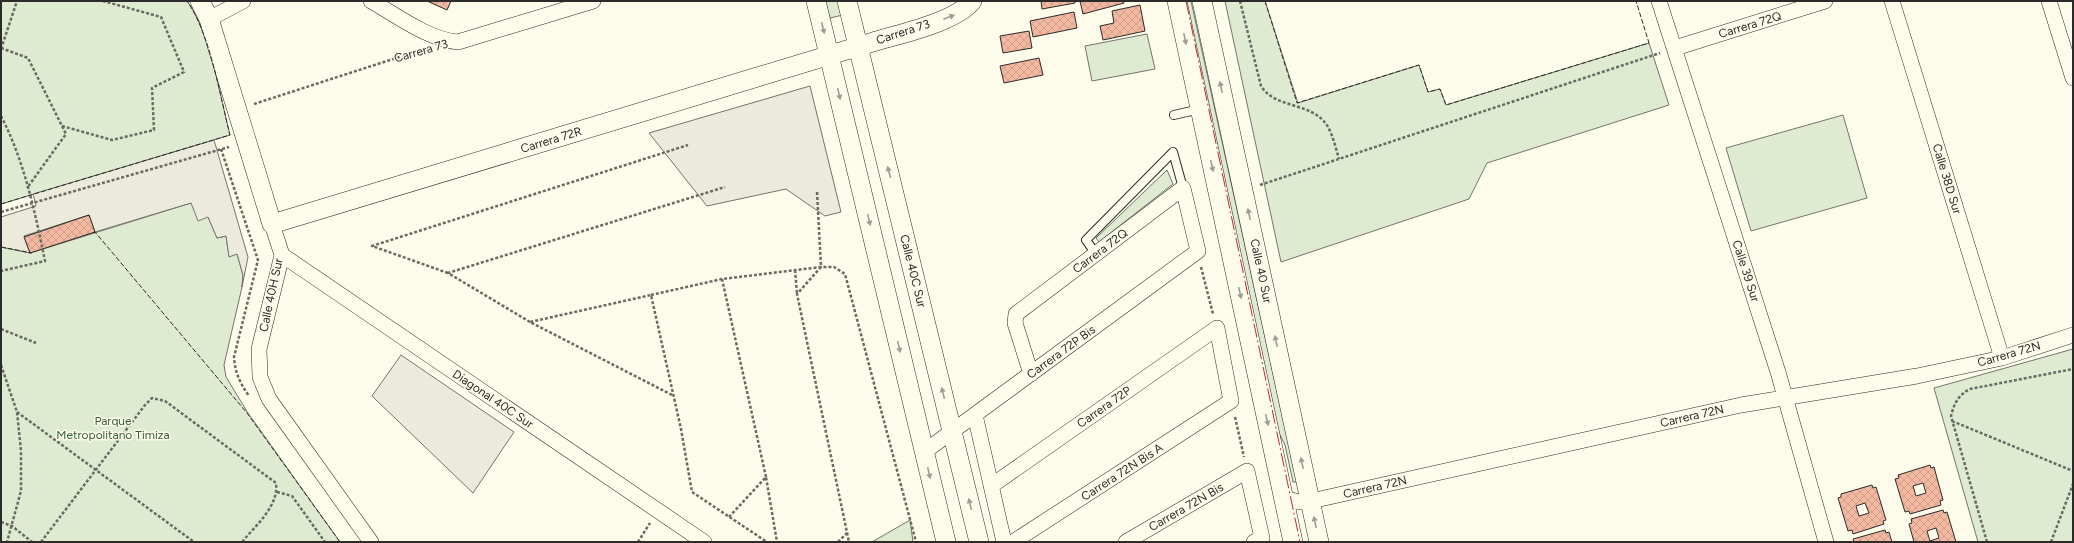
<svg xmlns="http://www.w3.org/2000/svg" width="2074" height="543" viewBox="0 0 2074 543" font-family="Figtree,sans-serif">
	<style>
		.green { fill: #deebd1; stroke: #74746e }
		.parking { fill: #eceadb; stroke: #74746e }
		.building { fill: url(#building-cross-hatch); stroke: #2b2b2b; fill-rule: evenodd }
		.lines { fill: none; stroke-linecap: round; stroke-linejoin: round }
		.service-casing { stroke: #2b2b2b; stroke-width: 10 }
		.minor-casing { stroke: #2b2b2b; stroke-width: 16 }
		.tertiary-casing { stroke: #2b2b2b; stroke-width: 20 }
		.path { stroke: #6a6964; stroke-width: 2.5; stroke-dasharray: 3 2; stroke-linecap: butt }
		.service { stroke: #fdfbea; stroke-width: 8 }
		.minor { stroke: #fdfbea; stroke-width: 15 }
		.tertiary { stroke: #fdfbea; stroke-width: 19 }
		.fence { stroke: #2b2b2b; stroke-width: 1; stroke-dasharray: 5 2; stroke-linecap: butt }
		.power { stroke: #c62828; stroke-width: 1; stroke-dasharray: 14 3 2 3; stroke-linecap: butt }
		.oneway { fill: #9e9d94 }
		.labels { text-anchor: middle; stroke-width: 3; stroke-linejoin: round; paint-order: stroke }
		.street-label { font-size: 12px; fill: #2b2b2b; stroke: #fdfbea }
		.park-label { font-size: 12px; fill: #34623c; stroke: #fdfbea }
	</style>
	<defs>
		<pattern id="building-cross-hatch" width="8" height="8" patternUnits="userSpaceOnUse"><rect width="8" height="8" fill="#f2b8a0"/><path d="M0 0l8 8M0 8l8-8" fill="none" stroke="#d09e8a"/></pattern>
	</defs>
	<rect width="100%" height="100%" fill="#fdfbea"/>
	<!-- green -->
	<path class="green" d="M1,1H187C210,33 220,96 230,135L1,204Z
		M825,1H840L843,15L830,18Z
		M1182,1H1191L1297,482H1293L1285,445L1273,421Z
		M1225,1H1265L1298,103L1419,65L1428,92L1440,89L1446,105L1649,43L1669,105L1487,163L1469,199L1281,262Z
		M1147,34L1155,69L1092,81L1085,46Z
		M1843,115L1867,198L1751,231L1726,148Z
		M1167,170L1173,184L1099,242L1096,238Z
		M191,203L208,217L217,238L226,236L229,256L237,254L243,275L242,287L224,365L226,377L248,413L340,542H1V247L30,253Z
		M2073,349V542H1978L1934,388Z
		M910,520L913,542H872Z"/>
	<!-- parking -->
	<path class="parking" d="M810,86L841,212L825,216L786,189L707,206L649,133Z
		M214,140L248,257L242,287L243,275L237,254L229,257L226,236L217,238L208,217L198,221L191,203L95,232L89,215L24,236L30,253L1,247V217L36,206L33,194Z
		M401,355L514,432L473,493L372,396Z"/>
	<!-- building -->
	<path class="building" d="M427,1H451L447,10Z
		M1041,1H1075V3L1042,9Z
		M1080,1H1123L1124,3L1083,14Z
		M1140,5L1145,31L1103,40L1100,26L1114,23L1112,11Z
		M1074,12L1077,28L1033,37L1030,21Z
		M1029,31L1032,48L1003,53L1000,36Z
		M1039,58L1043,75L1004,83L1000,66Z
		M89,215L95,232L30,253L24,237Z
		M1930,465L1931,468L1934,467L1943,500L1940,501L1941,505L1910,514L1909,511L1905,512L1895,479L1899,478L1898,475ZM1923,483L1926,493L1916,496L1913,486Z
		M1872,485L1873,488L1876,487L1886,520L1883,521L1884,524L1853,534L1852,530L1848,531L1838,498L1841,497V494ZM1865,503L1869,513L1859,516L1856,506Z
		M1943,510L1944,513L1947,512L1956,542H1914L1909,524L1912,523L1911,519ZM1936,528L1939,538L1930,541L1927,531Z
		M1885,530L1886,533L1889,532L1892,542H1854L1853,539Z"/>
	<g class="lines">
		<defs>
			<path id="service" d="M1174,115L1200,109
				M1096,254L1086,240L1173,152L1183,188"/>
			<path id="minor" d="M371,1C396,15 429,40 458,42L593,1
				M1659,1L1778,372L1826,542
				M1892,1L2002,358
				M2049,1L2073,78
				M209,19L243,1
				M1675,48L1825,1
				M272,224L282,255L259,349L260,377L269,399L371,542
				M282,255L704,542
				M975,415L1004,542
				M924,452L1198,251L1183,188L1016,314L1015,323L1031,374
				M991,486L1217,328L1231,401L1013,542
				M1285,498L1298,502L1311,501L1741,405L1917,376L2002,358L2073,335
				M1126,542L1247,471L1262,538L1254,542"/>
			<path id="tertiary" d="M200,1L209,19L272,224L873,42C899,34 956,22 972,1
				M816,1L946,542
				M847,1L979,542
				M1177,1L1293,542
				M1202,1L1319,542"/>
		</defs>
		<!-- service casing -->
		<use href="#service" class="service-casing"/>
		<!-- minor casing -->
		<use href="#minor" class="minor-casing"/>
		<!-- tertiary casing -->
		<use href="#tertiary" class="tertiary-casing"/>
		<!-- path -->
		<path class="path" d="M1240,1L1261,86C1276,110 1313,101 1328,127C1333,136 1336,149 1339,159
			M1,48L28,58L66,134L27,188
			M1,49L17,1
			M254,104L424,49
			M1,116C24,160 35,212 45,261L1,271
			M62,126L112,140L154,130L152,88L184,72L161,17L103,1
			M221,149L258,260L234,357C235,373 240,383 249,396
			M1260,185L1660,53
			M817,192L821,267L797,294L849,542
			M1,212L229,147
			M1201,267L1213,314
			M795,270L797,293
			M448,273L372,246L688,145
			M651,295L722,279
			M530,322L448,273L725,187
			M1,329L36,343
			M1,365L17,412L21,451V491L7,542
			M672,395L530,322L651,295L681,429L692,492L767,542
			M17,412L194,542
			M1235,417L1244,457
			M1952,421L2073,471
			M766,477L722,279L821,267H834L845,274L916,542
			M277,492L292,496L325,542
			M729,517L766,477L777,542
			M1,522L12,526L32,542
			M41,542L145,405L152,398L165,401L276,483C279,506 256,525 242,542
			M638,542L650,523
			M838,542L847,533
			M1987,542L1951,416C1954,404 1958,395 1970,389L2073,369
			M2051,542L2073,484"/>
		<!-- service -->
		<use href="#service" class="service"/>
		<!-- minor -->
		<use href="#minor" class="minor"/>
		<!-- tertiary -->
		<use href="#tertiary" class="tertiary"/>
		<!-- fence -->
		<path class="fence" d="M1265,1L1297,103L1419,65L1428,92L1440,89L1446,105L1649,43L1636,1
			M1,204L230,135C220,96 210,33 187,1
			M93,233L95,232L247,413L340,542
			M1,247L32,253"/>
		<!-- power -->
		<path class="power" d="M1186,1L1300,542"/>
	</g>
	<!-- one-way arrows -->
	<defs><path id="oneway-solid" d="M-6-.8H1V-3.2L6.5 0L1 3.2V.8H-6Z"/></defs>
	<g class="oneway">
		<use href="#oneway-solid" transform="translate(949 17) rotate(-21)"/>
		<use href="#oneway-solid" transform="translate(823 28) rotate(77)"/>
		<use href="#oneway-solid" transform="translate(1185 39) rotate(78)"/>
		<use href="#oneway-solid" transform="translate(1221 87) rotate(-102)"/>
		<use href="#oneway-solid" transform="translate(839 94) rotate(77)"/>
		<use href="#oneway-solid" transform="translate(1212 166) rotate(78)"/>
		<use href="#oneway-solid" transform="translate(889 172) rotate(-104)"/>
		<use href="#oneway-solid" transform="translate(1249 214) rotate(-102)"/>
		<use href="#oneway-solid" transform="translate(869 220) rotate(77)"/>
		<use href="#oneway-solid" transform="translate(1240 293) rotate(78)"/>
		<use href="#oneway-solid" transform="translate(1276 341) rotate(-102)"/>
		<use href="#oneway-solid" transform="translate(899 347) rotate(77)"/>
		<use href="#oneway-solid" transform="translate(943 393) rotate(-104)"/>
		<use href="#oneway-solid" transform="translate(1267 420) rotate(78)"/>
		<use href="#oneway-solid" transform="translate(1302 463) rotate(-102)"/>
		<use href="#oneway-solid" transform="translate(929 473) rotate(77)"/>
		<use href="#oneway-solid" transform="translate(970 504) rotate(-103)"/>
		<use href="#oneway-solid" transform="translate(1315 522) rotate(-102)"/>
	</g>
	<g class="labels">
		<!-- street labels -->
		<g class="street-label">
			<text transform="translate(1750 25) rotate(-17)" y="4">Carrera 72Q</text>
			<text transform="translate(903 32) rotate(-18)" y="4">Carrera 73</text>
			<text transform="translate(421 51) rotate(-16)" y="4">Carrera 73</text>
			<text transform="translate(551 140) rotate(-17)" y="4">Carrera 72R</text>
			<text transform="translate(1947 179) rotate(73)" y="4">Calle 38D Sur</text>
			<text transform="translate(1100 251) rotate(-37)" y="4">Carrera 72Q</text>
			<text transform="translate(913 271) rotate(76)" y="4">Calle 40C Sur</text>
			<text transform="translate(1261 271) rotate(78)" y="4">Calle 40 Sur</text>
			<text transform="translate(1746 271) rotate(72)" y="4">Calle 39 Sur</text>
			<text transform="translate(271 295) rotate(-78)" y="4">Calle 40H Sur</text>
			<text transform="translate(1061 352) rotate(-36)" y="4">Carrera 72P Bis</text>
			<text transform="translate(2009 354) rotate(-16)" y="4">Carrera 72N</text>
			<text transform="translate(493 399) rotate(34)" y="4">Diagonal 40C Sur</text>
			<text transform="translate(1104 407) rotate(-35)" y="4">Carrera 72P</text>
			<text transform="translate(1692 416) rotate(-13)" y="4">Carrera 72N</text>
			<text transform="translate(1122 472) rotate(-33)" y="4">Carrera 72N Bis A</text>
			<text transform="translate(1375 487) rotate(-13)" y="4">Carrera 72N</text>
			<text transform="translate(1186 507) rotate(-30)" y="4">Carrera 72N Bis</text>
		</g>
		<!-- park labels -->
		<g class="park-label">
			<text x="113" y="425">Parque<tspan x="113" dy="14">Metropolitano Timiza</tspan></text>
		</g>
	</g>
	<!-- border -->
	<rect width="2074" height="543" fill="none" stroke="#2b2b2b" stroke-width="4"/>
</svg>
